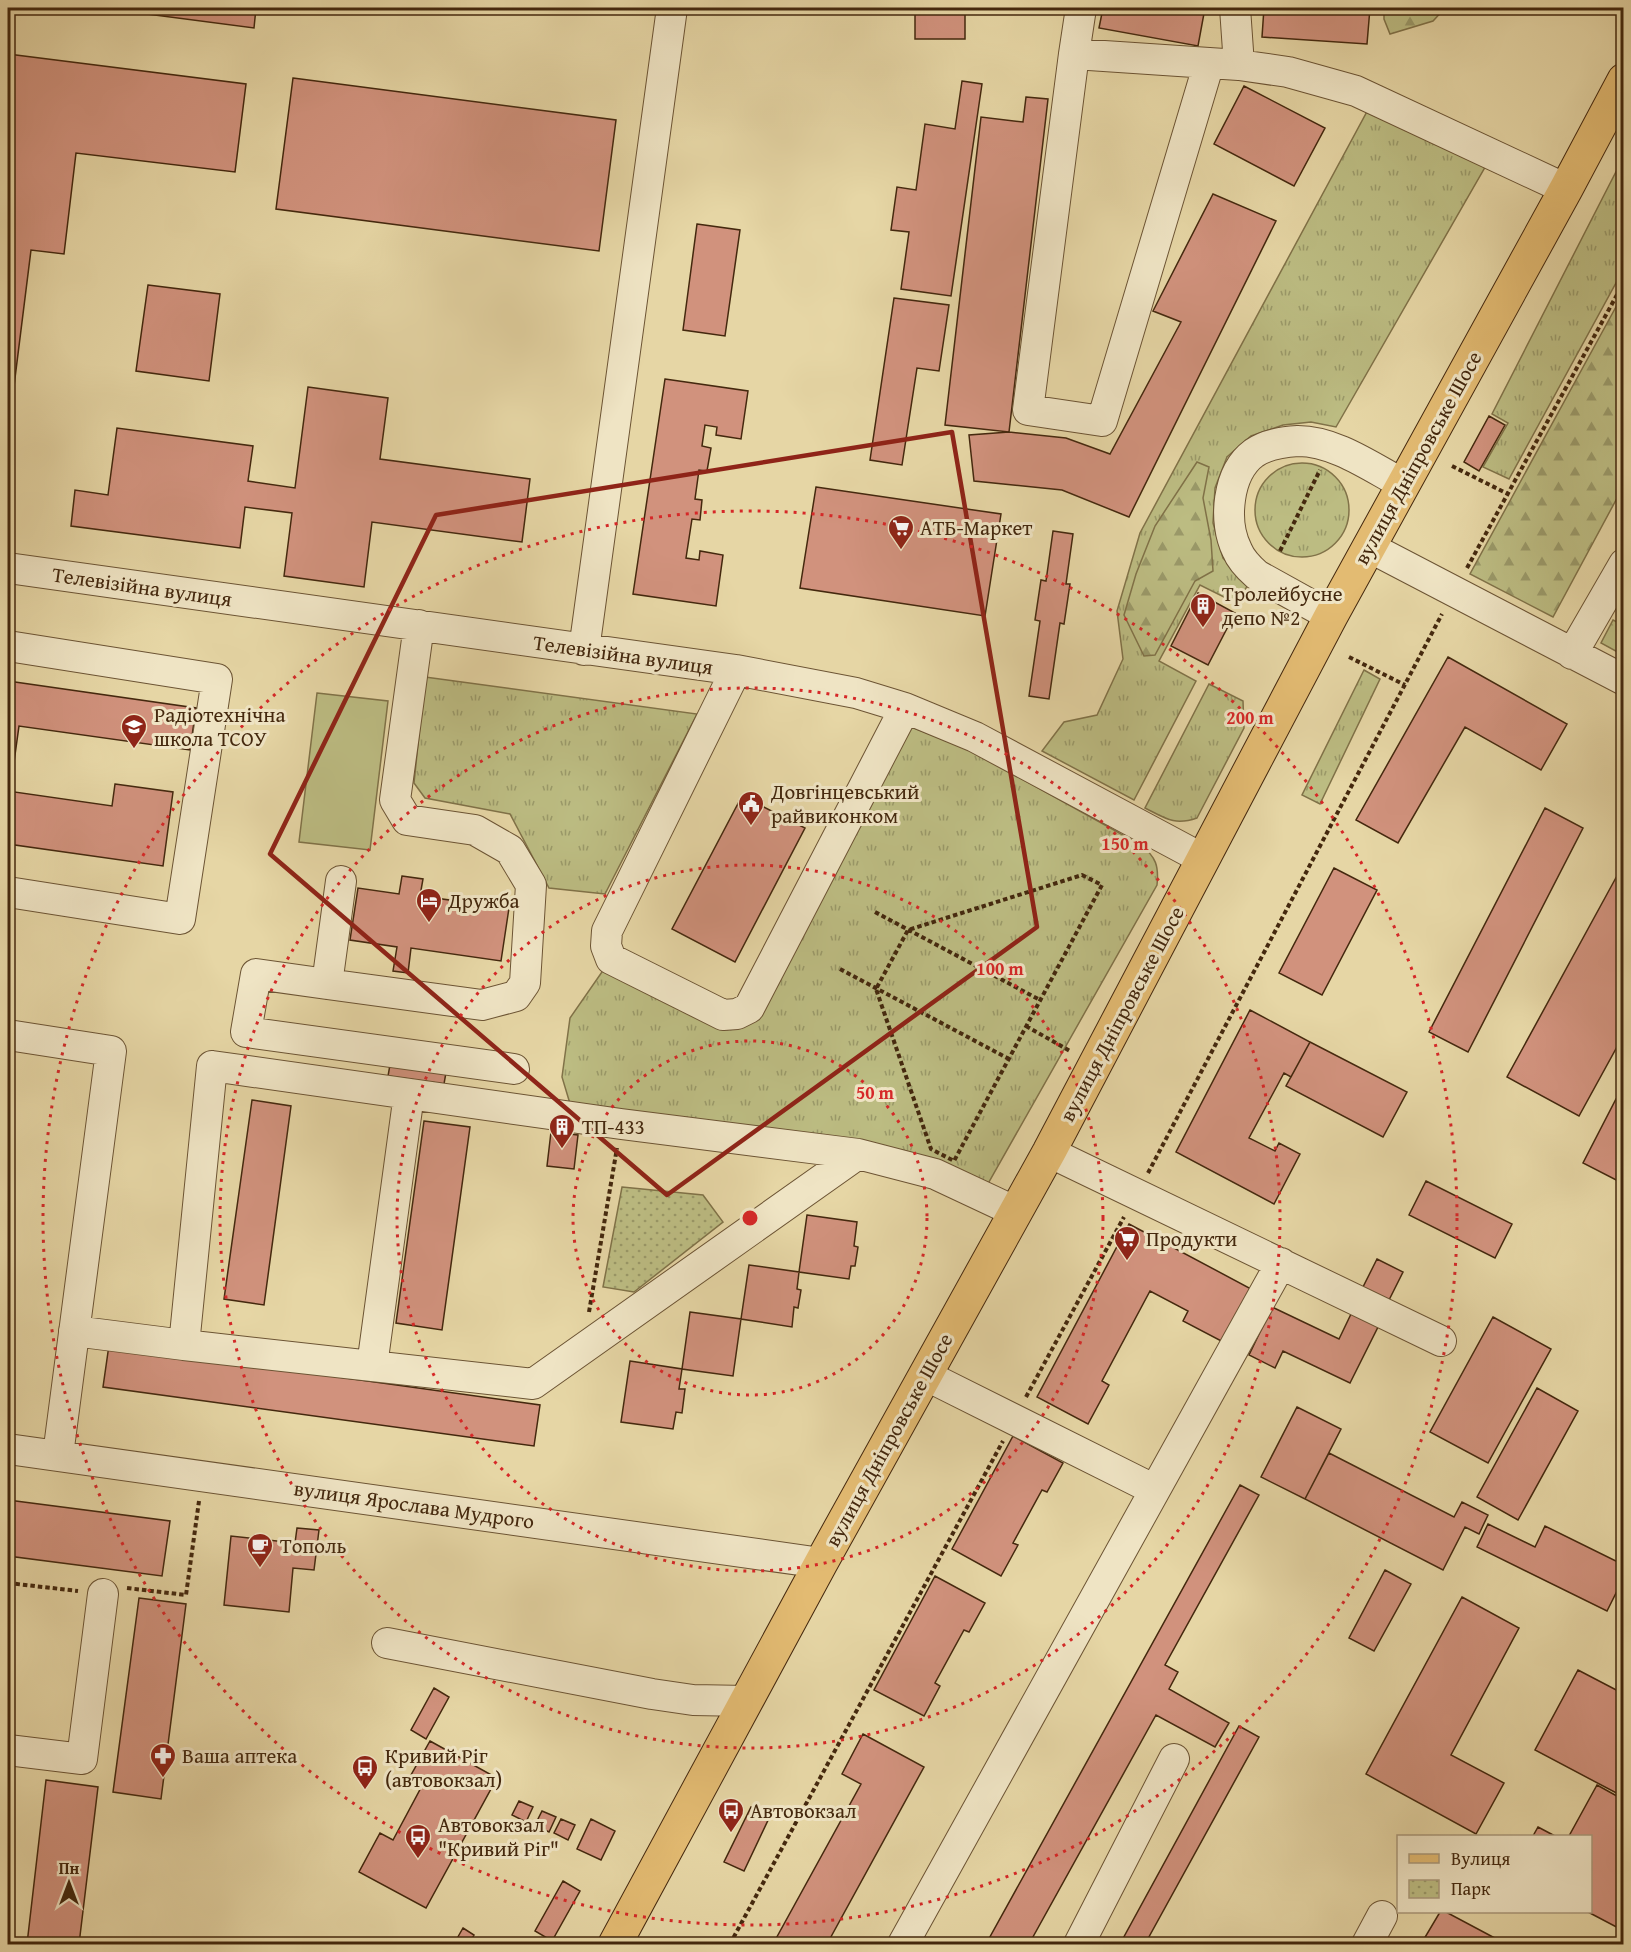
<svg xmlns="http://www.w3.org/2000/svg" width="1631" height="1952" viewBox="0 0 1631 1952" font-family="'Gentium Book Plus',serif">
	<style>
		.grass { fill: url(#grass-tufts); stroke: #807248; stroke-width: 1.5 }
		.forest { fill: url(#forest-firs); stroke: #807248; stroke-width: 1.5 }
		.park { fill: url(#park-dots); stroke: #807248; stroke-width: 1.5 }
		.pitch { fill: #bcbc82; stroke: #807248; stroke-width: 1.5 }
		.building { fill: #d1927d; stroke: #44280e; stroke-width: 1.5 }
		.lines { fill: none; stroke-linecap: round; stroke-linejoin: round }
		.minor-casing { stroke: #6c5434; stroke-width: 32 }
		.major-casing { stroke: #44280e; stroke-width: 35 }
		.path { stroke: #44280e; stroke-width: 4; stroke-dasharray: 4.5 3; stroke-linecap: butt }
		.minor { stroke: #efe4c4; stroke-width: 30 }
		.major { stroke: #e3bb72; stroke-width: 33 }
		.marked { fill: none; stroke: #8f2418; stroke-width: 4.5; stroke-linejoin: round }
		.ring { fill: none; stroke: #d62828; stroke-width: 3; stroke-dasharray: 3 6 }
		.labels { text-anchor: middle; stroke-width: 6; stroke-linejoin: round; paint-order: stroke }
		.street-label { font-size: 21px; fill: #44280e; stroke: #efe4c4 }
		.poi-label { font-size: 21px; fill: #44280e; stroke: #efe4c4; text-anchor: start }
		.centre { fill: #d62828; stroke: #efe4c4; stroke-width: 3 }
		.ring-label { font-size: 18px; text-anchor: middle; font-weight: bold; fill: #d62828; stroke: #efe4c4; stroke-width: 6; stroke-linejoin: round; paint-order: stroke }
	</style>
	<defs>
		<pattern id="grass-tufts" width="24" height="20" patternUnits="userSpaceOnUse" patternTransform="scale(1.5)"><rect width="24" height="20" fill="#bcbc82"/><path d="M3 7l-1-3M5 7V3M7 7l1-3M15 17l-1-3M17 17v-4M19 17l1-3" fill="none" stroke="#9a9969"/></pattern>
		<pattern id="forest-firs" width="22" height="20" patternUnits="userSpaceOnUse" patternTransform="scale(1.5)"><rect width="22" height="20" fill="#bcbc82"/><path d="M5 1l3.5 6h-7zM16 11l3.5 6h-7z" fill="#9a9969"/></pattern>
		<pattern id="park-dots" width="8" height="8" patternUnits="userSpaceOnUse" patternTransform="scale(1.5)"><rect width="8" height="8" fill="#bcbc82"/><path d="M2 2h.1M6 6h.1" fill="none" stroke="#9a9969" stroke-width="1.8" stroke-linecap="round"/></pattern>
	</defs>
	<rect width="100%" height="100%" fill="#e6d6a5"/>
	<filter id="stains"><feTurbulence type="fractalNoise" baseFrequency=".00333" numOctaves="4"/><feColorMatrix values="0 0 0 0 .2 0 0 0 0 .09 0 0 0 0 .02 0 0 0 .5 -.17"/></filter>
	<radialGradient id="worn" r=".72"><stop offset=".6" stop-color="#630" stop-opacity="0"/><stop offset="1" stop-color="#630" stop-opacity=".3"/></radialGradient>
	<!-- grass -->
	<path class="grass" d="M1370,106L1488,162L1336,427L1311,422L1283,425L1251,436L1227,457L1215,488L1213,523L1223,558L1248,584L1238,604L1200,585L1159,661L1196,681L1134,800L1042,751L1064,722L1097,715L1123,659L1117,611L1140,533Z
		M1623,158V270L1509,479L1483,467L1508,423L1492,414Z
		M1255 510a47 47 0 1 1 94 0a47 47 0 1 1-94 0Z
		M1364,670L1380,679L1320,804L1302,795Z
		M425,677L697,714L605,894L549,888L510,814L425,798L414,783Z
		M1209,684L1243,701L1244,728L1197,818C1174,826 1165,818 1145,808Z
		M899,722L970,750L1141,845C1156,857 1159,866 1157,885L981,1196L935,1174L574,1117L562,1077L570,1018L611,959L737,1014Z"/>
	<!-- forest -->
	<path class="forest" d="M1384,8H1445L1433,21L1390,34L1384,19Z
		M1623,294V487L1553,617L1470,574Z
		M1197,462L1209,467L1203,498L1211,540L1213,571L1195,581L1155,655L1144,656L1124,615L1136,574L1155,526Z
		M1613,620L1623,625V655L1601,643Z"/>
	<!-- park -->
	<path class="park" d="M622,1187L703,1195L723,1222L634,1292L603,1287Z"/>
	<!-- pitch -->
	<path class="pitch" d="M317,693L388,701L370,850L299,842Z"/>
	<!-- building -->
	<path class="building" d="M101,8H256L254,28Z
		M915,8H965V39H915Z
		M1103,8H1205L1198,46L1099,28Z
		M1264,8H1370L1367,44L1262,37Z
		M8,54L246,84L235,172L76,153L64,254L31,250L10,418L8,417Z
		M293,78L616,120L599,251L276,209Z
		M962,81L982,84L951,296L901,289L909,232L891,230L897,187L916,190L925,124L955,129Z
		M1244,86L1325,128L1294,186L1214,144Z
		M1026,97L1048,99L1009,432L945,425L981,117L1023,122Z
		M1213,194L1276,221L1129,517L1062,490L974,481L969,435L1009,432L1066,438L1110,454L1181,322L1153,311Z
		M697,224L740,230L725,336L683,330Z
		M148,285L220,294L209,381L136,371Z
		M894,298L949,305L939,371L917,368L902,465L870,460Z
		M665,379L748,391L741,439L716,435L717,427L705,425L702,446L711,448L707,471L699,470L695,499L702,500L700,520L692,519L686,558L699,560L700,551L723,555L716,606L633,594Z
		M308,387L388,398L380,459L530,479L522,542L372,522L364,587L284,576L292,513L245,507L240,548L71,526L75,490L108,495L117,428L253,446L248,481L295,488Z
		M1489,416L1505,425L1479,471L1464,462Z
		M816,487L1001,514L985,616L800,588Z
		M1053,531L1073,534L1066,584H1070L1064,624L1060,623L1049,699L1029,696L1040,621L1035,620L1041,580L1046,581Z
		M1198,593L1235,613L1208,665L1171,646Z
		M1448,657L1567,724L1541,770L1465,727L1398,843L1356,820Z
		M8,681L196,708L190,750L19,726L10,791H8Z
		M115,784L173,792L163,866L8,844V791L112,806Z
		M742,796L805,828L735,962L672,929Z
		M1545,808L1583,828L1468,1052L1429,1032Z
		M1624,863V1034L1579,1116L1507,1077Z
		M1334,868L1377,890L1322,995L1279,973Z
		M402,876L423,879L420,896L509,908L501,961L411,948L408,973L393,971L397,947L350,940L358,888L399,894Z
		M1250,1010L1310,1042L1291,1077L1284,1073L1249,1138L1275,1151L1279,1143L1300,1154L1274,1204L1176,1152Z
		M1310,1042L1407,1092L1383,1137L1286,1086Z
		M391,1059L447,1067L444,1084L388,1076Z
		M1616,1099L1624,1102V1184L1583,1163Z
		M252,1100L291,1106L264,1305L224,1299Z
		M424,1121L470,1127L442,1330L396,1323Z
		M551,1132L578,1135L574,1169L547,1166Z
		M1426,1181L1512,1224L1495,1258L1409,1215Z
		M807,1215L857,1222L854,1246L858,1247L855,1266H851L849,1279L799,1272Z
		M1129,1224L1253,1290L1225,1343L1183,1321L1188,1311L1150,1291L1102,1381L1109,1385L1088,1424L1037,1397Z
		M1377,1259L1403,1272L1388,1302L1362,1289Z
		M749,1265L799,1272L797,1289L801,1290L798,1308L794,1307L792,1327L741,1319Z
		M1272,1307L1339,1339L1352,1312L1379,1325L1350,1383L1283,1351L1275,1368L1249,1355Z
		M690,1312L741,1319L733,1376L682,1369Z
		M1493,1317L1551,1349L1488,1463L1430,1432Z
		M109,1345L540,1405L534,1446L103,1387Z
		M630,1361L682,1369L679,1389H685L682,1413L676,1412L673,1429L621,1422Z
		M1537,1388L1578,1411L1518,1520L1477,1497Z
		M1297,1407L1341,1429L1305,1499L1261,1477Z
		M1013,1436L1063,1463L1047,1492L1042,1490L1013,1543L1018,1545L1001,1576L952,1549Z
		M1329,1453L1454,1517L1462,1502L1488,1515L1479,1534L1465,1527L1443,1570L1305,1499Z
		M1240,1485L1259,1495L1165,1665L1178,1672L1169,1689L1229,1723L1215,1747L1156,1715L1029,1944H986Z
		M8,1500L170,1521L162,1576L8,1556Z
		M1488,1524L1535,1547L1545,1526L1624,1565V1577L1607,1611L1477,1547Z
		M297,1528L319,1530L314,1570L293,1568L289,1612L224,1605L231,1536L295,1543Z
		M1385,1570L1411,1584L1374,1651L1349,1638Z
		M935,1576L985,1603L969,1632L964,1630L935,1683L940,1686L924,1716L874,1690Z
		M1462,1597L1519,1628L1451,1755L1504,1783L1476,1834L1366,1774Z
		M139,1598L186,1604L161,1799L113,1792Z
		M1578,1670L1624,1694V1797L1535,1750Z
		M434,1688L449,1697L426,1739L411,1730Z
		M1239,1726L1259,1737L1145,1944H1120Z
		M863,1734L924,1767L827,1944H773L861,1784L842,1774Z
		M430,1741L497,1778L426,1908L359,1872L380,1833L393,1840L424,1782L411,1775Z
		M46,1780L98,1787L79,1944H27Z
		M1597,1785L1624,1800V1931L1588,1912H1590V1836H1569Z
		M519,1801L533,1807L526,1822L512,1815Z
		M751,1807L770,1816L744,1871L724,1862Z
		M542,1811L556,1817L549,1832L535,1825Z
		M561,1819L575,1825L568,1840L554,1833Z
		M591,1819L615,1831L601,1860L577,1849Z
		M1538,1827L1555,1836H1533Z
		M563,1881L580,1891L552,1941L535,1931Z
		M1440,1912H1446L1506,1944H1421Z
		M463,1928L474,1935L469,1944H460L455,1942Z"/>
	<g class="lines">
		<defs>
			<path id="minor" d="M1235,8L1239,65
				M1074,54L1081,8
				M1209,63L1102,421L1028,410L1074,54L1239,65L1288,72L1356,91L1566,189
				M1369,547L1624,680
				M8,568L736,670L856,693L905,708L975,737L1203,859
				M1331,616L1257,575C1249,568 1241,560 1237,550C1223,522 1227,473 1254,453C1267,444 1283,442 1298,441C1335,441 1371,467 1403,484
				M8,646L217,679L180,919L8,892
				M584,650L672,8
				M1572,654L1624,564
				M736,670L607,931L606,946L611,959L723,1015L737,1014L749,1008L905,708
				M341,881L327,984L482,1005L516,996L525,983L531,885L510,850L475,830L407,820L395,800L419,625
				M327,984L256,974L246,1032L514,1069
				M8,1035L111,1051L58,1455
				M1049,1152L1441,1341
				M858,1154L533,1384L184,1345L212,1066L621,1124L858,1154L935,1174L1016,1212
				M74,1331L184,1345
				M372,1366L409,1094
				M925,1375L1155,1490
				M8,1449L821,1563
				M387,1643L652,1694L693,1700L747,1701
				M8,1750L82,1759L103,1594
				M903,1944L1281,1263
				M1079,1944L1174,1759
				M1367,1944L1382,1916"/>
			<path id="major" d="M615,1944L821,1563L1049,1152L1331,616L1566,189L1624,80"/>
		</defs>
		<!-- minor casing -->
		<use href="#minor" class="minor-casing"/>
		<!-- major casing -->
		<use href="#major" class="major-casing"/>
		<!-- path -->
		<path class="path" d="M1452,466L1508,494
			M1280,551L1320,470
			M1467,568L1624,282
			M1349,657L1405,685
			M1082,875L1102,885L954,1161L931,1149L876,989L908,930Z
			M875,912L1040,1000
			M840,969L1009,1059
			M1026,1026L1070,1051
			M1148,1173L1442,614
			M589,1312L617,1148
			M1026,1397L1124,1217
			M8,1583L78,1591
			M127,1588L186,1595L199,1501
			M730,1944L1003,1441"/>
		<!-- minor -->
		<use href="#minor" class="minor"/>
		<!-- major -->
		<use href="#major" class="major"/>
	</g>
	<!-- marked area -->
	<path class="marked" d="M952,432L1037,927L667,1195L270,854L436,515Z"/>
	<!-- distance rings -->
	<g class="ring">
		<circle cx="750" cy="1218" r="177"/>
		<circle cx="750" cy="1218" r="353"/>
		<circle cx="750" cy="1218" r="530"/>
		<circle cx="750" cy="1218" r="707"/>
	</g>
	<!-- icons -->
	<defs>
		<symbol id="supermarket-pin" viewBox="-11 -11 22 30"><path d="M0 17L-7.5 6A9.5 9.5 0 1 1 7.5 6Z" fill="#8f2418" stroke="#efe4c4"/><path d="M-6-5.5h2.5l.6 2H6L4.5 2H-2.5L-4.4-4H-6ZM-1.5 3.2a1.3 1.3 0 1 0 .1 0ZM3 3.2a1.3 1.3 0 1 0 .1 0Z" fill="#fff"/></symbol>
		<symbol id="building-pin" viewBox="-11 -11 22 30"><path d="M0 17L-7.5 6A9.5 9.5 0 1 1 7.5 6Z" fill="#8f2418" stroke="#efe4c4"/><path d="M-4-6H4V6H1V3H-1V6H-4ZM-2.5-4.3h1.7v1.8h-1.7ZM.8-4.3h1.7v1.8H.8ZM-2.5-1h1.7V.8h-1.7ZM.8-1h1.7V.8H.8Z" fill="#fff"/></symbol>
		<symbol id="school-pin" viewBox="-11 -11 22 30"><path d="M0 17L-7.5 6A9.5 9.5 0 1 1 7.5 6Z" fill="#8f2418" stroke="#efe4c4"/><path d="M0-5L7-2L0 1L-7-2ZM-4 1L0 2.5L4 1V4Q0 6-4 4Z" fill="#fff"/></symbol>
		<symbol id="civic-pin" viewBox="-11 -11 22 30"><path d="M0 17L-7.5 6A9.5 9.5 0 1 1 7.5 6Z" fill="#8f2418" stroke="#efe4c4"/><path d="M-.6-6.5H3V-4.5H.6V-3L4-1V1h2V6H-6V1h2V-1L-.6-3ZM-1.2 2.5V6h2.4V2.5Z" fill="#fff"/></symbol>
		<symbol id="hotel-pin" viewBox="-11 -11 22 30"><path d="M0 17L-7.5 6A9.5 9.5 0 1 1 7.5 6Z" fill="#8f2418" stroke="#efe4c4"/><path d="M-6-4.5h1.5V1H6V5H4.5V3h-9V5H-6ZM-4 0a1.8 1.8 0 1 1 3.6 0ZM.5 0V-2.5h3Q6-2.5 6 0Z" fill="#fff"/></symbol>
		<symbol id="cafe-pin" viewBox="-11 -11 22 30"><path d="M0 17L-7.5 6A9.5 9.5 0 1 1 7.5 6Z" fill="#8f2418" stroke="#efe4c4"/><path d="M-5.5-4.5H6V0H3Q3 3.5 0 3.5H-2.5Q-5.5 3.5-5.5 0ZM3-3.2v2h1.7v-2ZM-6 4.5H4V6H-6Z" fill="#fff"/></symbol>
		<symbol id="pharmacy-pin" viewBox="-11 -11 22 30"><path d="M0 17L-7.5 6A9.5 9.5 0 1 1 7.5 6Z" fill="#8f2418" stroke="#efe4c4"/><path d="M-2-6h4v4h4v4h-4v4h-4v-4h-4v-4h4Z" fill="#fff"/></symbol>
		<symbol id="bus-pin" viewBox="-11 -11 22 30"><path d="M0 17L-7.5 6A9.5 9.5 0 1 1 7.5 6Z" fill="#8f2418" stroke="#efe4c4"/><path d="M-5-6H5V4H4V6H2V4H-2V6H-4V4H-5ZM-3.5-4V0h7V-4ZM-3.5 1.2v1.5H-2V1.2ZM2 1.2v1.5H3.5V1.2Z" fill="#fff"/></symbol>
	</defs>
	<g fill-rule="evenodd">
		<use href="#supermarket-pin" x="886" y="513" width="30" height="40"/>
		<use href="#building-pin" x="1188" y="591" width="30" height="40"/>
		<use href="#school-pin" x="119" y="712" width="30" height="40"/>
		<use href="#civic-pin" x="736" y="789" width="30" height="40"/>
		<use href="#hotel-pin" x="414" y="886" width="30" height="40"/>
		<use href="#building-pin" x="547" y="1112" width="30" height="40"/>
		<use href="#supermarket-pin" x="1112" y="1224" width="30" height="40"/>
		<use href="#cafe-pin" x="245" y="1531" width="30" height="40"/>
		<use href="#pharmacy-pin" x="148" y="1741" width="30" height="40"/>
		<use href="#bus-pin" x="350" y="1753" width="30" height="40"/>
		<use href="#bus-pin" x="716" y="1796" width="30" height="40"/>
		<use href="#bus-pin" x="403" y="1822" width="30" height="40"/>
	</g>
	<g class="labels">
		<!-- street labels -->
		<g class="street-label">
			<text transform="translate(1418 458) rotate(-61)" y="7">вулиця Дніпровське Шосе</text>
			<text transform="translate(142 587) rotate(8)" y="7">Телевізійна вулиця</text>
			<text transform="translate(623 655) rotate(8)" y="7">Телевізійна вулиця</text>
			<text transform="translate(1122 1014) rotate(-62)" y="7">вулиця Дніпровське Шосе</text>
			<text transform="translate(889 1440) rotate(-61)" y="7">вулиця Дніпровське Шосе</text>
			<text transform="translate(414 1505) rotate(8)" y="7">вулиця Ярослава Мудрого</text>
		</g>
		<!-- poi labels -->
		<g class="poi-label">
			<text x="920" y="535">АТБ-Маркет</text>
			<text x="1222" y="601">Тролейбусне<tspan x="1222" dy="24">депо №2</tspan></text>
			<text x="154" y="722">Радіотехнічна<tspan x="154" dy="24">школа ТСОУ</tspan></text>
			<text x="771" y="799">Довгінцевський<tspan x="771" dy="24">райвиконком</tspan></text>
			<text x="448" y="908">Дружба</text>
			<text x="582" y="1134">ТП-433</text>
			<text x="1146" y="1246">Продукти</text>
			<text x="280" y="1553">Тополь</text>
			<text x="182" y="1763">Ваша аптека</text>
			<text x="385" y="1763">Кривий Ріг<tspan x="385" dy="24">(автовокзал)</tspan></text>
			<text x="750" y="1818">Автовокзал</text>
			<text x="438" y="1832">Автовокзал<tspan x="438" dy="24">"Кривий Ріг"</tspan></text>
		</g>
	</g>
	<circle cx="750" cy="1218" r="9" class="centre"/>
	<g class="ring-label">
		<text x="1250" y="724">200 m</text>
		<text x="1125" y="850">150 m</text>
		<text x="1000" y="975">100 m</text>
		<text x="875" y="1099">50 m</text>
	</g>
	<!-- margin -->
	<rect width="1631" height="1952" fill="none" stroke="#e6d6a5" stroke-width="30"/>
	<rect x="9" y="9" width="1613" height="1934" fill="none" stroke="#44280e" stroke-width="3"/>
	<rect x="15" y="15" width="1601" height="1922" fill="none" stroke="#44280e" stroke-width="1.5"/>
	<!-- legend -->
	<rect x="1397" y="1835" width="195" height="78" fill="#efe4c4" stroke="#ab997b" stroke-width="1.5"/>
	<rect x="1409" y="1854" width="30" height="9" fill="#e3bb72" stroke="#ab997b" stroke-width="1.5"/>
	<text x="1451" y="1865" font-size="18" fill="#44280e">Вулиця</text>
	<rect x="1409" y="1880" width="30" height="18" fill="url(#park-dots)" stroke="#ab997b" stroke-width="1.5"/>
	<text x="1451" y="1895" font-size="18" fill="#44280e">Парк</text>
	<!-- north arrow -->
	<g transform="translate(69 1883)" stroke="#efe4c4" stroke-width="4.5" paint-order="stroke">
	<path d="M0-4.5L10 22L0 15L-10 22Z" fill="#44280e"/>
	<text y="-9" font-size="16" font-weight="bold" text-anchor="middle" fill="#44280e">Пн</text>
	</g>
	<rect width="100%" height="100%" filter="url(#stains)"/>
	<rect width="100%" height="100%" fill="url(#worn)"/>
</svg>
